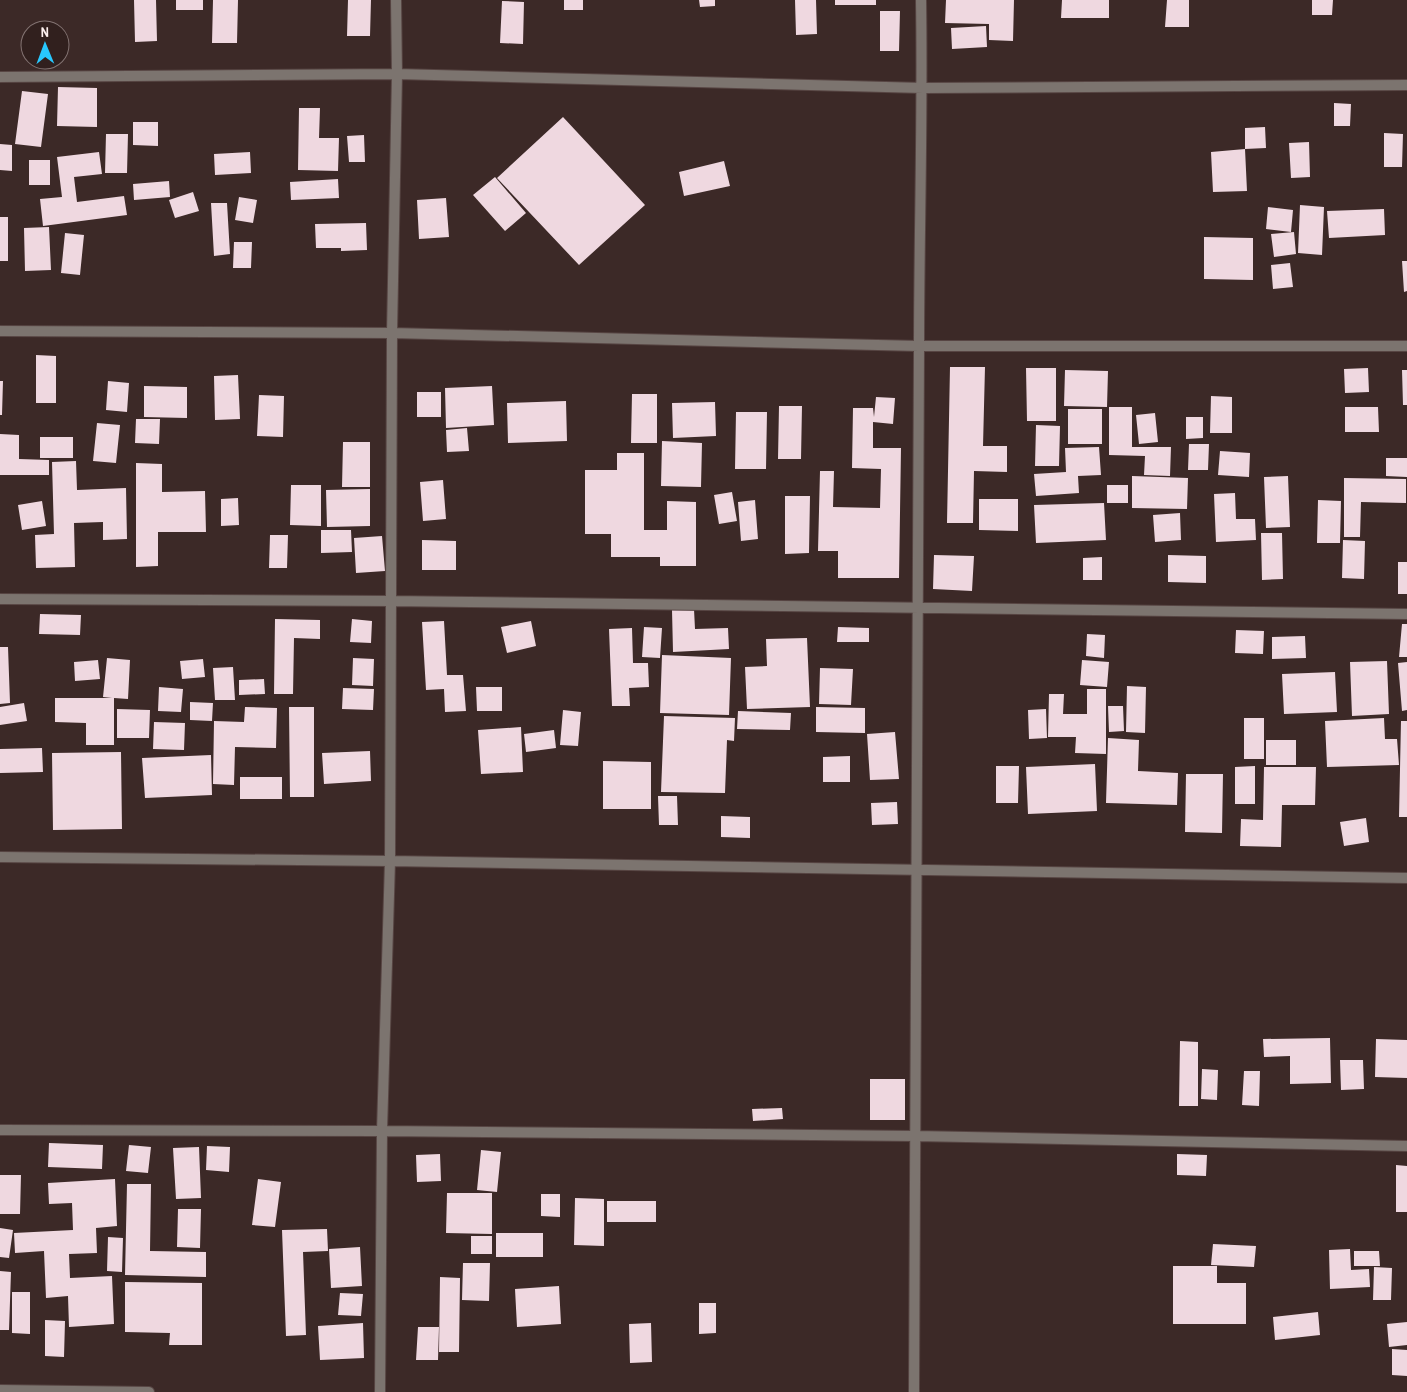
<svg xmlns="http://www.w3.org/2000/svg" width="1407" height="1392" viewBox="0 0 1407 1392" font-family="'Archivo Narrow',sans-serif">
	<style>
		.building { fill: #efd8e0 }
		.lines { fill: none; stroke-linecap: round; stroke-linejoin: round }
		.minor-casing { stroke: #574543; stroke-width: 12 }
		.minor { stroke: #7c746f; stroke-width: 10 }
	</style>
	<rect width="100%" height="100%" fill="#3c2927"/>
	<!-- building -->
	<path class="building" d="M134,0H156L157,41L135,42Z
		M176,0H203V10H176Z
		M213,0H238L237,43H212Z
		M348,0H371L370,36H347Z
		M564,0H583V10H564Z
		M699,0H715V6L700,7Z
		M795,0H816L817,34L796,35Z
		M835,0H876V5H835Z
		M946,0H1014L1013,41L989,40V24L945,23Z
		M1062,0H1109V18H1061Z
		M1167,0H1189V27H1165Z
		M1312,0H1333L1332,15H1312Z
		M502,1L524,2L523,44L500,43Z
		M880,11H900L899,51H880Z
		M986,26L987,47L952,49L951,28Z
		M58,87L97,88V127L57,126Z
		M22,91L48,94L41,147L15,144Z
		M1334,103L1351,104L1350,126H1334Z
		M299,108H320L319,138H339L338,171L298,170Z
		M563,117L645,205L579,265L497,178Z
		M133,122H158V146L133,145Z
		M1265,127L1266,148L1245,149V128Z
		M1384,133L1403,134L1402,167H1384Z
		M106,134H128L127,173H105Z
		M364,135L365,162H349L347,136Z
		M1309,142L1310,177L1291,178L1289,143Z
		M0,144L12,145V171L0,170Z
		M1245,149L1247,191L1213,192L1211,152Z
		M99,152L102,174L74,177L77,202L124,196L127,215L43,226L40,199L62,197L57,157Z
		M250,152L251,173L215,175L214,154Z
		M29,160H50V185H29Z
		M724,161L730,186L684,196L679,172Z
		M495,177L526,213L505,231L473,195Z
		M338,179L339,198L291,200L290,182Z
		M169,181L170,197L134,200L133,184Z
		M193,192L199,211L175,218L169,200Z
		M239,197L257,200L253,223L235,220Z
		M446,198L449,237L419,239L417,200Z
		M211,203H227L230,254L214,256Z
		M1300,205L1324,207L1322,255L1298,253Z
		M1268,207L1293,210L1291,232L1266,229Z
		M1384,209L1385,235L1329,238L1327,211Z
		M0,217H8V261H0Z
		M366,223L367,250L341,251V248H316L315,224Z
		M49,227L51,270L25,271L24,228Z
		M1294,232L1296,254L1274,257L1271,234Z
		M65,233L84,235L80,275L61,273Z
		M1204,237L1253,238V280L1204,279Z
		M234,242H252L251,268H233Z
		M1402,261H1407V291L1404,292Z
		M1290,263L1293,287L1273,289L1271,265Z
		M36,355L56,356V403H36Z
		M950,367H985L983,446H1007V472L974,471L973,523H947Z
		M1026,368H1056V421H1027Z
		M1368,368L1369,392L1345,393L1344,369Z
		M1065,370L1108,371L1107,407L1064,406Z
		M1402,370H1407V405H1403Z
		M238,375L240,419L215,420L214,376Z
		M0,381H3L2,415H0Z
		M108,381L129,383L127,412L106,410Z
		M144,386L187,387V418L144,417Z
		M492,386L494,425L446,428L445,388Z
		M417,392H441V417H417Z
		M632,394H657V443H631Z
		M259,395L284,396L283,437L257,436Z
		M1211,396L1232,397V433H1210Z
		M876,397L895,398L893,424L873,422V448H901L899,578H838V551H818L820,471H834L833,507L880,508L881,469L852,468L853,408H873L874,417Z
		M566,401L567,441L508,443L507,403Z
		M715,402L716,436L673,438L672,403Z
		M779,406H802L801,459H778Z
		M1109,407H1132V447H1171L1170,476L1144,475L1145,456L1109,455Z
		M1345,407H1378L1379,432H1345Z
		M1068,409H1102V444H1068Z
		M736,412H767L766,469H735Z
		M1155,413L1158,442L1139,444L1136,415Z
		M1186,417H1203V438L1186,439Z
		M136,419H160L159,444L135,443Z
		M97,423L120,425L116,463L93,461Z
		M1036,425L1060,426L1059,466H1035Z
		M467,428L469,451L447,452L446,430Z
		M0,434L19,435V459L49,460V475H0Z
		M40,437H73V458H40Z
		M662,441L702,443L701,487L661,486Z
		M343,442H370V487H342Z
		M1189,444H1209L1208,470H1188Z
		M1099,447L1101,475L1078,476L1079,493L1036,496L1034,474L1066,472L1065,448Z
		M1220,451L1250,453L1249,477L1218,475Z
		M617,453H644V530H667V501L696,502V566H660V557H611V534H585V470H617Z
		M1386,458H1407V477L1386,476Z
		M76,461L77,490L126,488L127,539L103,540V522L74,523L75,567L36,568L35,535L54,534L52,462Z
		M136,463L162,464V492L205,491L206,532H158V566L136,567Z
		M1132,476L1188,478L1187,509L1132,508Z
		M1288,476L1290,527L1266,528L1264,477Z
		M1344,478L1406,479V503L1361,502L1360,537H1344Z
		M443,480L446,519L423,521L420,482Z
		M291,485H321V526L290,525Z
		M1107,485H1128V503H1107Z
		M370,489V526L327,527L326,490Z
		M732,492L737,521L719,524L714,495Z
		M1235,493L1236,519H1255L1256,540L1216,542L1214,494Z
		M785,496H810L809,553L785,554Z
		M238,498L239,525L221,526V499Z
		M979,499H1018V531L979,530Z
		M755,500L758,539L741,541L738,502Z
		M1318,500L1341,501L1340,543H1317Z
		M42,501L46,526L22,530L18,505Z
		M1104,503L1106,540L1036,543L1034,505Z
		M1180,513L1181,540L1155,542L1153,515Z
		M321,530H351L352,552L321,553Z
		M1261,533H1282L1283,579L1262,580Z
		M270,535H288L287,568H269Z
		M382,536L385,571L356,573L354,538Z
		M422,540L456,541V570H422Z
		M1343,540L1365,541L1364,579L1342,578Z
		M934,555L974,556L972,591L933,589Z
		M1168,555L1206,556V583L1168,582Z
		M1102,557V580H1083V558Z
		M1398,562H1407V594H1398Z
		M694,609L695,629L728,628L729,649L673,652L672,610Z
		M40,614L81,615L80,635L39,634Z
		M275,619L320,620V639L294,638L293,694H274Z
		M352,619L372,621L371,643L350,642Z
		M444,621L447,675H463L466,711L445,712L444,689L426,690L422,622Z
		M531,621L536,646L507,653L501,627Z
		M1402,624H1407V657H1399Z
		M644,627L662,628L660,658L642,657Z
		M838,627L869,628V642H837Z
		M632,628L633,663H648L649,687L629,688L630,706H612L609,629Z
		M1236,630L1264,631L1263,654L1235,653Z
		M1087,634L1105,635L1104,658L1086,656Z
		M1305,636L1306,658L1272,659V637Z
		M807,638L810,707L747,709L745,667L767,666L766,639Z
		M0,647H8L10,703L0,704Z
		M662,655L731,658L729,715L660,713Z
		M107,658L130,660L128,699L114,698V745H86V723L55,722V698H112L103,697Z
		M353,658L374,659L373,686L352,685Z
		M203,659L205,677L182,679L180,661Z
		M98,660L100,679L75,681L74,662Z
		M1082,660L1109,662L1107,687L1080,685Z
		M1387,661L1389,714L1352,716L1350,662Z
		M1407,662V710L1402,711L1398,663Z
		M233,667L235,700H215L213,668Z
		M820,668L853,669L851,705L819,704Z
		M1335,672L1337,712L1284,714L1282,674Z
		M264,679L265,694L239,695V680Z
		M1127,686L1146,687L1145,733L1126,732Z
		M159,687L183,689L181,712L158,711Z
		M476,687H502V711H477Z
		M343,688L374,689L373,710L342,709Z
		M1087,689H1106V754L1075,753L1076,737H1048L1049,694H1064L1063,714H1087Z
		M190,702L213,703L212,721L190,720Z
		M24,703L27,721L0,725V707Z
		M1108,706H1123L1124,731L1109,732Z
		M245,707L277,708L276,748L235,747L234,785L213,784L214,721L244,722Z
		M289,707H314V797H290Z
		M816,707L865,708V733L816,732Z
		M117,709L150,710L149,738H117Z
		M1046,709L1047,738L1029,739L1028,710Z
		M563,710L581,712L578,746L560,745Z
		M738,711L791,713L790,730L737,729Z
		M664,716L735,718L734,741L727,740L725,793L661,792Z
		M1244,718H1264V759H1244Z
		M1384,718L1385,739H1397L1399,765L1327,767L1325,721Z
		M1401,721H1407V817H1399Z
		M154,722L185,723L184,750L153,749Z
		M521,727L523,772L481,774L478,730Z
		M554,730L556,748L526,752L524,734Z
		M895,732L899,779L870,780L867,734Z
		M1108,738L1139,740L1138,771L1178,773L1177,805L1106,803Z
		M1266,740H1296V765H1266Z
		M42,748L43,772L0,773V749Z
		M370,751L371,781L324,784L322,753Z
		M121,752L122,829L53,830L52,753Z
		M211,755L212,795L145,798L142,758Z
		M850,756V782H823V757Z
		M603,761L651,762V809H603Z
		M1095,764L1097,811L1028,814L1026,767Z
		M996,766H1019L1018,803H996Z
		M1255,766V804H1235V767Z
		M1264,767H1316L1315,805H1282L1281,847L1240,846L1241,819L1263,820Z
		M1186,774H1223L1222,833L1185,832Z
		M240,777H282V799H240Z
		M658,796H677L678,825H659Z
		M897,802L898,824L872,825L871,803Z
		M721,816L750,817V838L721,837Z
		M1366,818L1369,842L1344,846L1340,822Z
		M1330,1038L1331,1083L1290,1084V1056L1264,1057L1263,1039Z
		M1376,1039L1407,1040V1078L1375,1077Z
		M1180,1041L1198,1042V1106H1179Z
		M1340,1060H1363L1364,1089L1341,1090Z
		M1202,1069L1218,1070L1217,1100L1201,1099Z
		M1244,1071H1260L1259,1106L1242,1105Z
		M870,1079H905V1120H870Z
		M782,1108L783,1119L753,1121L752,1109Z
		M49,1143L103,1145L102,1169L48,1167Z
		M129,1145L151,1147L148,1173L126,1171Z
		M207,1146L230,1147L229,1172L206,1170Z
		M199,1147L201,1198L176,1199L173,1148Z
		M481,1150L501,1152L497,1192L477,1190Z
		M440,1154L441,1181L417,1182L416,1155Z
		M1177,1154L1207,1155L1206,1176L1177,1175Z
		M1396,1165L1407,1166V1212H1396Z
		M0,1175H21L20,1214H0Z
		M115,1179L117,1226L96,1228L97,1253L69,1254L70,1278L112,1276L114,1324L69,1327L68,1296L46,1298L44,1251L15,1253L14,1233L73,1230L72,1203L49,1204L48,1183Z
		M258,1179L281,1182L275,1227L252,1225Z
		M127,1184H151L150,1251L206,1252V1277L125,1275Z
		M447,1193H492V1234L446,1233Z
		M541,1194H560V1217L541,1216Z
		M575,1198L604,1199V1246L574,1245Z
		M607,1201H656V1222H607Z
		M178,1209H201L200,1248L177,1247Z
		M0,1228L13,1230L9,1258L0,1257Z
		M327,1229L328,1251L303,1252L306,1335L286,1336L282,1230Z
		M496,1233H543V1257H496Z
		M471,1236H492V1254H471Z
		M108,1237L123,1238L122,1272L107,1271Z
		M1213,1244L1256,1246L1254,1267L1211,1265Z
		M360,1247L362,1286L331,1288L329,1249Z
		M1350,1249L1351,1270L1369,1269L1370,1287L1330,1289L1329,1250Z
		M1354,1251H1379L1380,1266H1354Z
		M463,1263H490L489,1301L462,1300Z
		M1173,1266H1217V1283H1246V1324H1173Z
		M1374,1267L1392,1268L1391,1300H1373Z
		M0,1271L11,1272L9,1330H0Z
		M440,1277L460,1278L459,1352H439Z
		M125,1282L202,1283V1345H169L170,1333L125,1332Z
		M559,1286L561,1324L517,1327L515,1289Z
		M12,1292H30V1334L12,1333Z
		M340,1293L363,1294L361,1316L338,1315Z
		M699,1303H716V1333L699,1334Z
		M1318,1312L1320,1335L1275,1340L1273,1317Z
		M45,1320L65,1321L64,1357L45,1356Z
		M1407,1322V1345L1389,1347L1387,1324Z
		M363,1323L364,1358L320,1360L318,1326Z
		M651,1323L652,1362L630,1363L629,1324Z
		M418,1327H439L438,1360H416Z
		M1392,1349L1407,1350V1376L1392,1375Z"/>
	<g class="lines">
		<defs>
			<path id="minor" d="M0,77L397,74L923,88L1407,85
				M0,331L392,333L919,346H1407
				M0,599L391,601L1407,614
				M0,857L390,861L1407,878
				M0,1130L382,1131L915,1136L1407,1146
				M0,1390L149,1392
				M380,1392L382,1131L390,861L392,333L397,74L396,0
				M914,1392C915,1045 918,697 919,350C919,233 923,117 921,0"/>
		</defs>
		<!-- minor casing -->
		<use href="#minor" class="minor-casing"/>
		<!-- minor -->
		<use href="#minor" class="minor"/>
	</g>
	<!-- north arrow -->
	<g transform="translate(45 45) rotate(359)"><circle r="24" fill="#31201e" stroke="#837372"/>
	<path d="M0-4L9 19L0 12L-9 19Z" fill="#28c8ff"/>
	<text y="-8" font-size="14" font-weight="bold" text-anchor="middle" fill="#fdf0ef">N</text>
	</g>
</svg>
